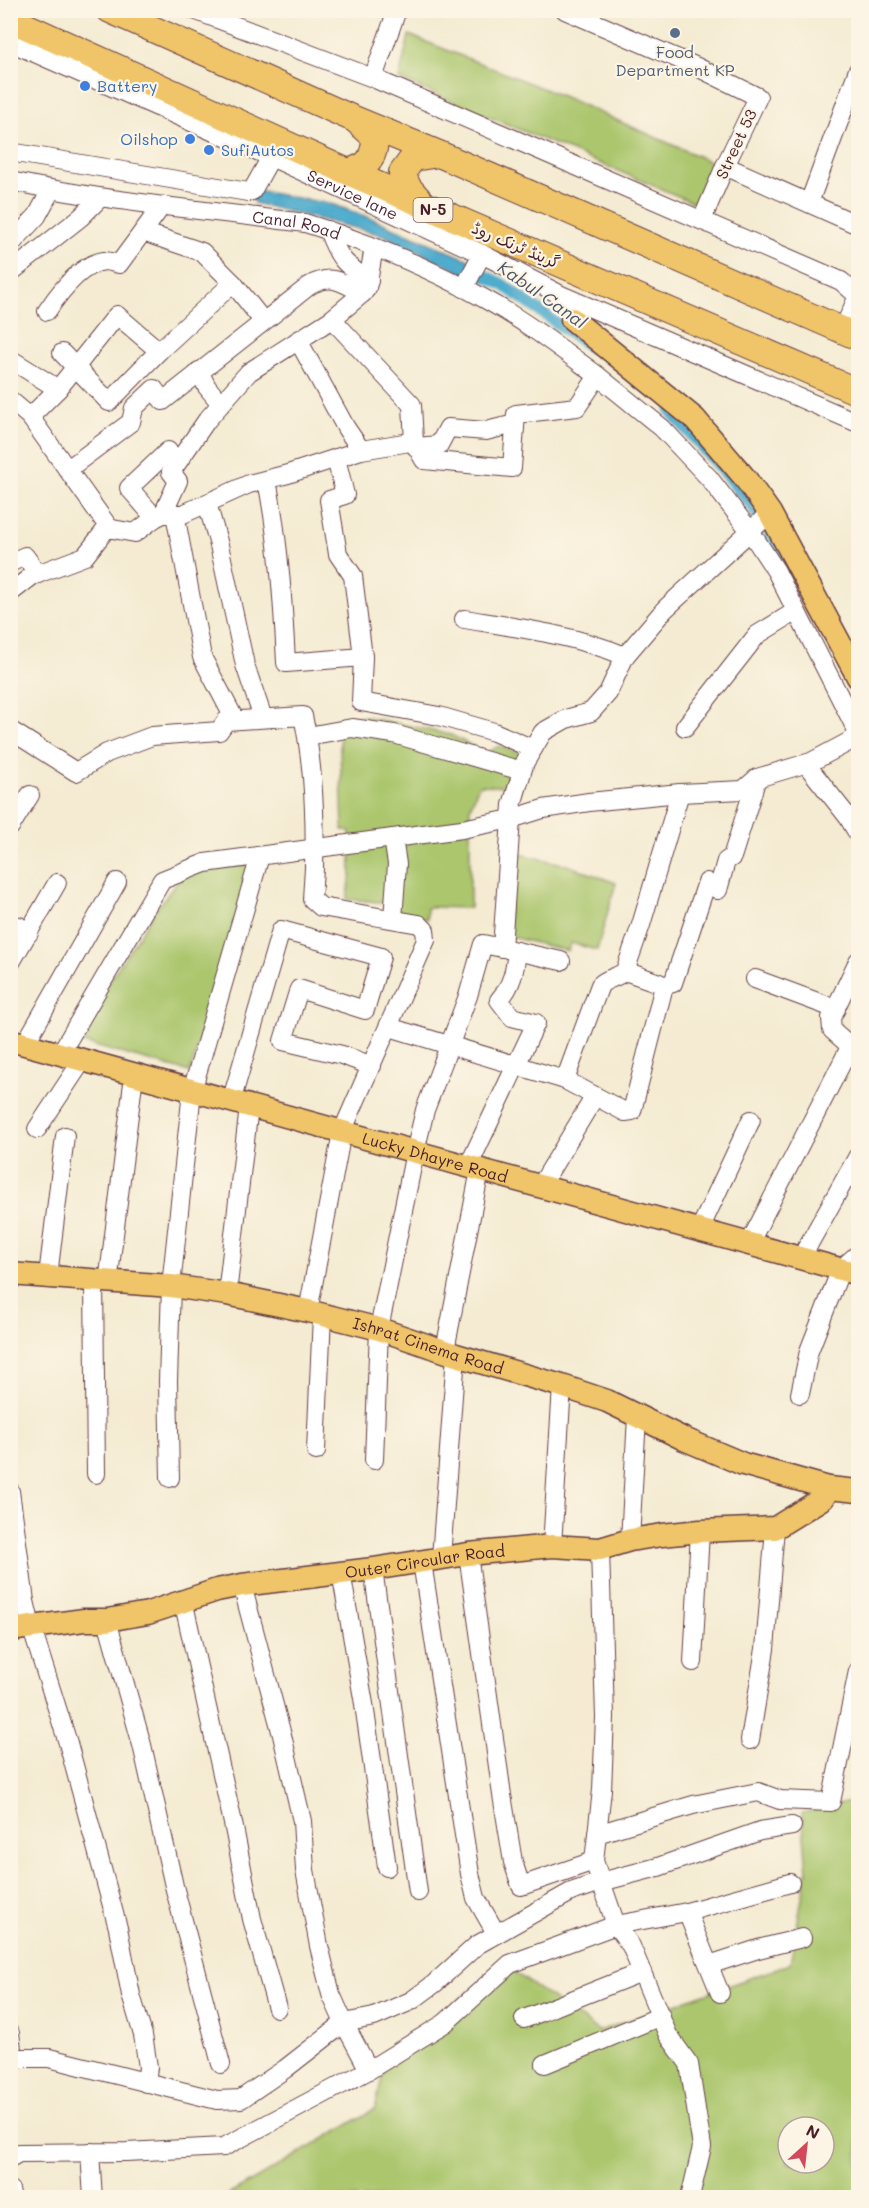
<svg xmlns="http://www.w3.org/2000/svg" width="869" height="2208" viewBox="0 0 869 2208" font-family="Mali,'Playpen Sans Arabic',sans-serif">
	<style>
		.green { fill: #abc66d; stroke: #7a724c; stroke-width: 1.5; fill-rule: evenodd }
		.water { fill: #4faccd; stroke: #4c667c; stroke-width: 1.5 }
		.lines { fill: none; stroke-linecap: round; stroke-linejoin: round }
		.canal { stroke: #4faccd; stroke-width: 12 }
		.minor-casing { stroke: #643e44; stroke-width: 20 }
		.major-casing { stroke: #643e44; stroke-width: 25 }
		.highway-casing { stroke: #643e44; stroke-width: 28 }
		.minor { stroke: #fff; stroke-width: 18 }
		.major { stroke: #f0c469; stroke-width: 22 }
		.highway { stroke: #f0c469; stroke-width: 26 }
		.service-dot { fill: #5c6f8a; stroke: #fcf5e5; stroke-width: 2 }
		.shop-dot { fill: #3f7fe0; stroke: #fcf5e5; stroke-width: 2 }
		.labels { text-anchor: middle; stroke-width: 4.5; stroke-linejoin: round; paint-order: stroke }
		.shield { fill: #fcf5e5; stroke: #7f5f63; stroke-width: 1.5 }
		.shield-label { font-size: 15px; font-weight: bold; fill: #4a1f2b }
		.service-label { font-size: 16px; fill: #4e5e75; stroke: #fcf5e5 }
		.shop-label { font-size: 16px; fill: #366cbe; stroke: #fcf5e5; text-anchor: start }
		.street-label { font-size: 16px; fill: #4a1f2b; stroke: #fcf5e5 }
		.water-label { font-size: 18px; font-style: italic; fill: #4c576c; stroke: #fcf5e5 }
	</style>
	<rect width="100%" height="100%" fill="#fcf5e5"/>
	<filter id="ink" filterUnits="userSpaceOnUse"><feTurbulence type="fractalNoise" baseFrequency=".0167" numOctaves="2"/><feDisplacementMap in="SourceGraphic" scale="12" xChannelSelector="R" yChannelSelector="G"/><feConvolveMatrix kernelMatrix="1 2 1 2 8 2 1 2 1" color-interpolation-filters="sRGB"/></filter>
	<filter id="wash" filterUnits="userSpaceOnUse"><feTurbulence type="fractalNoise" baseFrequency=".008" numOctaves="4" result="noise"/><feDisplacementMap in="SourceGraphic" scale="24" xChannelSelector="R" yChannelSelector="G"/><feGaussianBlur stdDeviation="1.35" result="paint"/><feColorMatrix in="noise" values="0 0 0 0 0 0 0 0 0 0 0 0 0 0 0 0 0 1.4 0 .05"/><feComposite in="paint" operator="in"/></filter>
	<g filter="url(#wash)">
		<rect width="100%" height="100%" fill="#f4ebd2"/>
		<!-- green -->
		<path class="green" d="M409,35L562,96L720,166L704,207L399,79Z
			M366,716L451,735L486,753L499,746L520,753L508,786L479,785L470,808V908L429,907L427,908V919L398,911L389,903L347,899L351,874L350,832L343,830L339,719Z
			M512,852L567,865L616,883L597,950L571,943L568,951L507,936Z
			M253,861L190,1072L80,1042L108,983L153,914L179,879L206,867Z
			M858,1799V2197L223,2198L375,2109L387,2055L504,1965L599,2031L790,1964L807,1871L802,1813ZM788,2127H824V2163H788Z"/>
		<!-- water -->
		<path class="water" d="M259,191L331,204L373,219L472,261L465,274L383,235L254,203L253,199Z"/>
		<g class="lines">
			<!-- canal -->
			<path class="canal" d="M468,268L502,284L591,348
				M671,411L751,504L785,564
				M847,673L858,694"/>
		</g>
	</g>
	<g filter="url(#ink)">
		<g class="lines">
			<defs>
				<g id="minor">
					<path d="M194,10L373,78L841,281L858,296"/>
					<path d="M565,10L697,67L758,97L725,166L702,220"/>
					<path id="s1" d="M10,42L271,157L482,254L561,295L858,423"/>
					<path d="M373,78L397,10"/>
					<path d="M10,152L248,192L252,191L271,157"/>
					<path d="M725,166L858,225"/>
					<path id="s2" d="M10,181C108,202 206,210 305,223C370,243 433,269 492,303C529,324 564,351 598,376L577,407L516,414L512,468L424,460L414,442H410L361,450L288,474L249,484L183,514H163L155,518L135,533L107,528L85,556L32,576L10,593"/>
					<path d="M809,203L858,70"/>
					<path d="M328,230C339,259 343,263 369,281"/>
					<path d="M143,232L202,252L233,283L263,321"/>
					<path d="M10,245L37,216L51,190"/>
					<path d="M10,273L81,217L100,198"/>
					<path d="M464,288L482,254"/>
					<path d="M47,311C59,293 81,264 104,261C108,261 114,263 119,264L161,207"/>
					<path d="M332,319L412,405L414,442"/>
					<path d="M843,330L858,296"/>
					<path d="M298,340L346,428L361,450"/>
					<path d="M62,353L109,402L159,351L233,283"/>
					<path d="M10,359L58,389"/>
					<path d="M199,371L207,387L221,404"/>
					<path d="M598,376L662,428L709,478L750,531L776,571L858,733"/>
					<path d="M10,400L30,417L110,529"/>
					<path d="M30,417L58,389L117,315L159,351"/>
					<path d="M416,447L439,445L448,428L486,431L515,424"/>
					<path d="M336,458L345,495L329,500L338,554L353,576L363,657L361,702L439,716L494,732L533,749"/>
					<path d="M68,469L131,422L134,408L154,389L163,401L309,286C332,273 341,282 363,293"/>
					<path d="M267,480C279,542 283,601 286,663L363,657"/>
					<path d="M207,503L219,545L245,665L263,718"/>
					<path d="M163,514L178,481L171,472L207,420L249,372L332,319L363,293L367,288L374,247"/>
					<path d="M175,514L202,657L235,720"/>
					<path d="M155,518L129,488L168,451"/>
					<path d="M10,557L14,561L25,556L38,574"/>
					<path d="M464,619C519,628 574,635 625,656"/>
					<path d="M685,727L757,635L796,611"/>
					<path d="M10,730L76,772L107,753L152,736L219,731L226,721L303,716C315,771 317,843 312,899L321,907L419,924L425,930L426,940L342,1132L308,1311"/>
					<path d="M308,736L352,728L394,734L522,771"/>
					<path d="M806,764L848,817L858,834"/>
					<path d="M10,827L30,795"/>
					<path d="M718,890L726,861L732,857L757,778L811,762L858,737"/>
					<path d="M393,919L397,864L393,838L462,829L511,819L543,809L589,802L680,793L743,790L757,778"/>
					<path d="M10,924L19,926L29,933"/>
					<path d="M507,949L561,961"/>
					<path d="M10,964L57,883"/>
					<path d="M755,979L836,1009"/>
					<path d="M662,986L673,983L707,882"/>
					<path d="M389,1027L565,1080L625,1112L632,1111L663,990L662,986L659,983L625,971"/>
					<path d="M25,1044L117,882"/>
					<path d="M60,1054L162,880L205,863L393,838"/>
					<path d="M565,1080L600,985C607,978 617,978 625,971L641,925L680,793"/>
					<path d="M231,1102L281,930L381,957L365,1010L299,989L283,1041L342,1055L372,1066"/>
					<path d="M37,1129L82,1061"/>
					<path d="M468,1167L536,1023L512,1017L499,1000C512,986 515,970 517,951"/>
					<path d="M540,1187L595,1096"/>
					<path d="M699,1231L751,1120"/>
					<path d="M749,1244L848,1051V1044L832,1030L831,1018L858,961"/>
					<path d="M801,1258L858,1156"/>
					<path d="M48,1276L65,1136"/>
					<path d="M94,1281L96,1474"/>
					<path d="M108,1283L134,1075"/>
					<path d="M227,1294L249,1107"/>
					<path d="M445,1350L480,1170"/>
					<path d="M800,1394L809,1351L841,1269L858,1254"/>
					<path d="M316,1451L322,1315"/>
					<path d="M374,1460L379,1329L415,1152L425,1110L468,996L483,944L502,948L512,805L525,762L543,732L566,719L591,712L608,693L625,656L665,609L770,513"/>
					<path d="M170,1478L168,1381L171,1286L192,1091L260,856"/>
					<path d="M10,1491L25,1601L31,1626L68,1743L118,1928L131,1995L143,2035L148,2067L146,2083"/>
					<path d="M630,1540L637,1417"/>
					<path d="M552,1546L562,1386"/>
					<path d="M600,1549L605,1717L602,1790L594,1861L616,1925L631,1946L668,2035L689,2064L702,2147L690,2198"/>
					<path d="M468,1554L502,1795L513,1862L521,1886L594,1861"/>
					<path d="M441,1558L456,1355"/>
					<path d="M422,1562L470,1874L476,1898L496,1933"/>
					<path d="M373,1569L418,1892"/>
					<path d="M341,1572L364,1704L387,1867"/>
					<path d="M242,1585L282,1735L302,1821L305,1870L319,1946L331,1994L344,2023L369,2070"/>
					<path d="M183,1600L233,1823L252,1919L277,2008"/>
					<path d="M107,1620L142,1745L174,1886L221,2064"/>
					<path d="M693,1662L700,1531"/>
					<path d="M750,1740L765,1649L775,1528"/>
					<path d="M597,1834L693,1805L758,1792L780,1800L831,1802L858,1671"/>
					<path d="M687,1912L720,1993"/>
					<path d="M709,1965L758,1949L802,1938"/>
					<path d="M524,2019L642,1972"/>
					<path d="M10,2033L13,2058"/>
					<path d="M10,2058H49L217,2100L241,2099L285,2069L344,2023L374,2017L411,2001L434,1984L477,1945L571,1892L601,1882L658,1867L760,1831L792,1826"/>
					<path d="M545,2064L661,2016"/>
					<path d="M90,2152L93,2198"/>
					<path d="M10,2158L19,2153L126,2152L224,2147L369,2070L445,2023L510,1964L616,1925L687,1912L790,1883"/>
					<path d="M10,2190L12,2198"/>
				</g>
				<g id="major">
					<path d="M572,319L695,419L745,478L770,513L858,677"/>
					<path id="s3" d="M10,1040L858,1274"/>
					<path id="s4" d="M10,1274L171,1286L227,1294L308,1311L379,1329L456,1355L562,1386L607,1401L684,1439L743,1464L829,1488L858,1491"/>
					<path id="s5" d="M10,1630L84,1620H107L148,1613L217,1590L242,1585L373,1569L468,1554L552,1546L600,1549L630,1540L662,1535L700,1531L775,1528L823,1498L829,1488"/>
				</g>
				<path id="highway" d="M110,10L354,119L439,154L858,337
					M10,19L348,172L858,392
					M348,172C370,165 372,161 376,138L357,121
					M423,204L408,187L402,173L413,158L439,154"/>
			</defs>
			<!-- minor casing -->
			<use href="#minor" class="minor-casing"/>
			<!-- major casing -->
			<use href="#major" class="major-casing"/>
			<!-- highway casing -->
			<use href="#highway" class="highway-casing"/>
			<!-- minor -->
			<use href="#minor" class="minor"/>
			<!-- major -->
			<use href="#major" class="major"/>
			<!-- highway -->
			<use href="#highway" class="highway"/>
		</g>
	</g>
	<!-- markers -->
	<circle class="service-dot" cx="675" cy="33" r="6"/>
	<g class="shop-dot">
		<circle cx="85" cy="86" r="6"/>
		<circle cx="190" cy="139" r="6"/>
		<circle cx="209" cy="150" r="6"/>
	</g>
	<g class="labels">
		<!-- shield labels -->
		<rect class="shield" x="413.5" y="198" width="39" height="24" rx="4.5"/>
		<g class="shield-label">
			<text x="433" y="215">N-5</text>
		</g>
		<!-- service labels -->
		<g class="service-label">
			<text x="675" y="58">Food<tspan x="675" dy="18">Department KP</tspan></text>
		</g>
		<!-- shop labels -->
		<g class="shop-label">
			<text x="97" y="92">Battery</text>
			<text x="178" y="145" text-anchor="end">Oilshop</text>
			<text x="221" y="156">SufiAutos</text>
		</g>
		<!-- street labels -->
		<g class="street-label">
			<text transform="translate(736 144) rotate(-65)" y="6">Street 53</text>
			<text dy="6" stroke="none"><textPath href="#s1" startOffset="375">Service lane</textPath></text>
			<text dy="6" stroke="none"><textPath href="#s2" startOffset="290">Canal Road</textPath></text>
			<text transform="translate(516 245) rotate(23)" y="6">گرینڈ ٹرنک روڈ</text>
			<text dy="6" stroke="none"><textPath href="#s3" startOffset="441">Lucky Dhayre Road</textPath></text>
			<text dy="6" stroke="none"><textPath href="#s4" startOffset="426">Ishrat Cinema Road</textPath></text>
			<text dy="6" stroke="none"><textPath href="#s5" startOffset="422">Outer Circular Road</textPath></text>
		</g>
		<!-- water labels -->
		<g class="water-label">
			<text transform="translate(542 295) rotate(35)" y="6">Kabul Canal</text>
		</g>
	</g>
	<!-- margin -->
	<rect width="869" height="2208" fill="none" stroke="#fcf5e5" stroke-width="36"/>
	<!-- north arrow -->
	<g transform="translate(806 2145) rotate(27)"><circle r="28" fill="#fcf5e5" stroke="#b59f9b" stroke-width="1.5"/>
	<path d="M0-4.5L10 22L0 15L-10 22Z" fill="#d1495b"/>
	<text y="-9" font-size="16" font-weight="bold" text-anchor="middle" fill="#4a1f2b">N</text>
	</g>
</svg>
